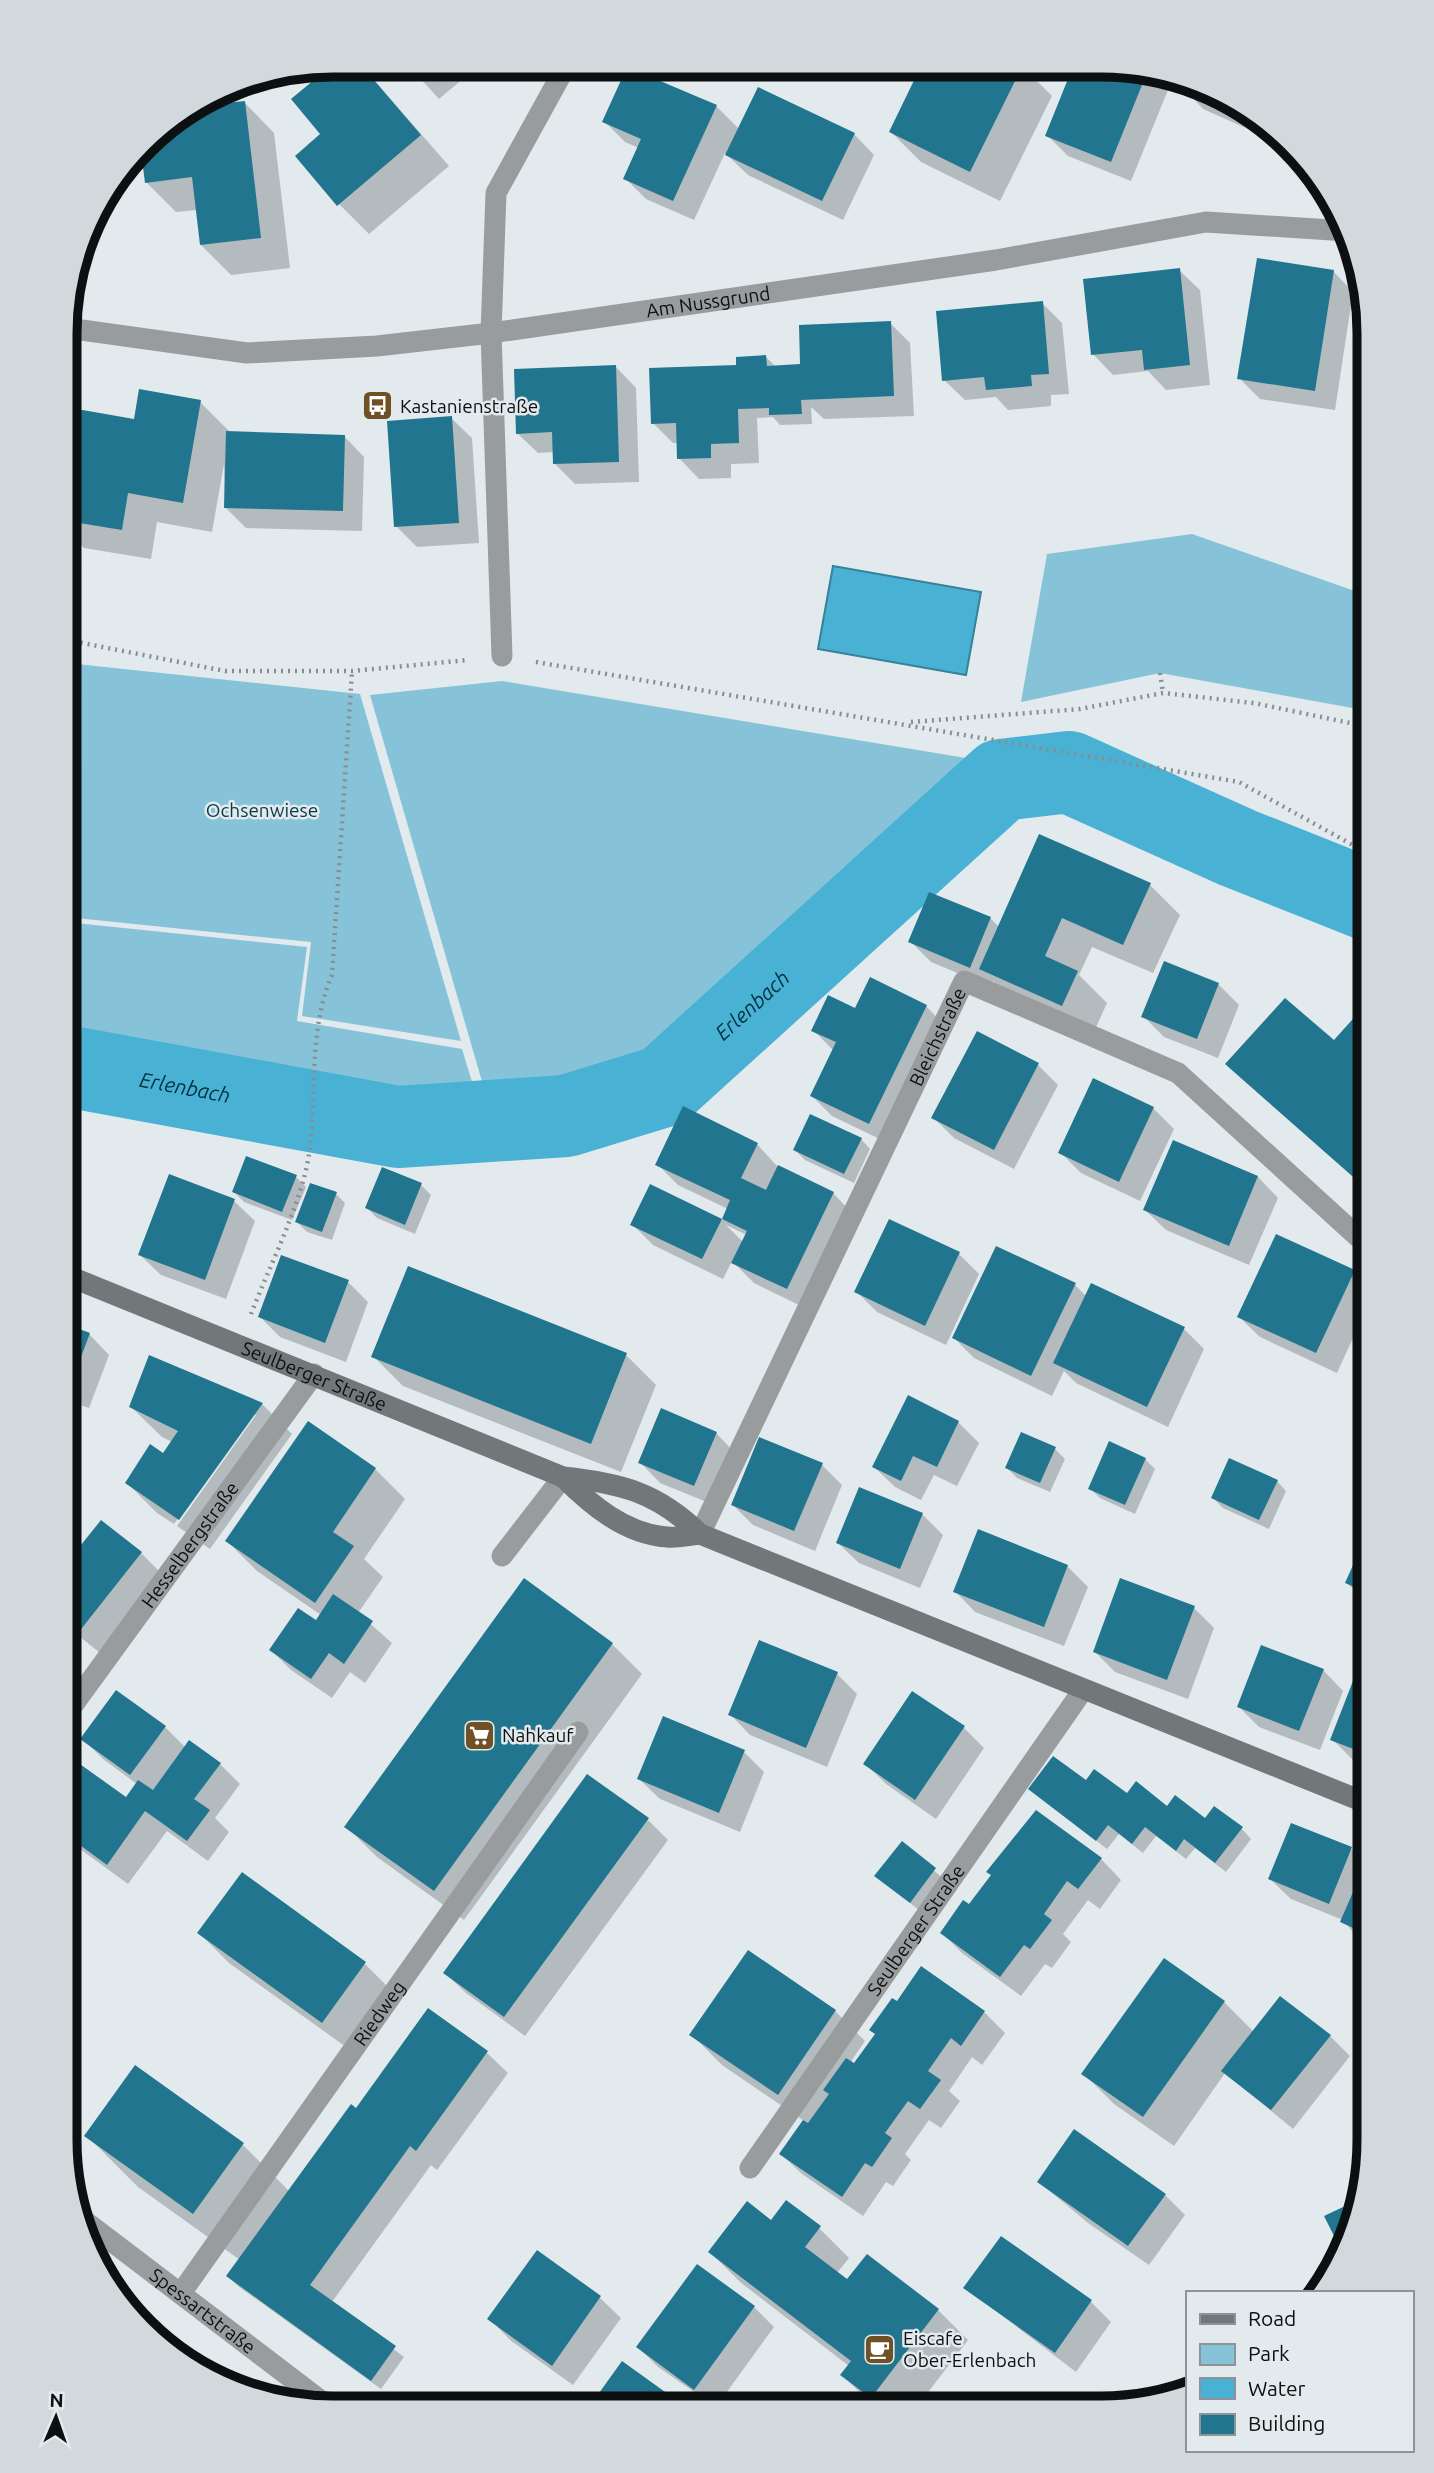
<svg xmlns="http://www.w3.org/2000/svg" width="1434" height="2473" viewBox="0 0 1434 2473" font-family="Ubuntu,sans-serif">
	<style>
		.green { fill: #86c3d9 }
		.water { fill: #49b2d4; stroke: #37819a; stroke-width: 2 }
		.shadow { fill: #0003; fill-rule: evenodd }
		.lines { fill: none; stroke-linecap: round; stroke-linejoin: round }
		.river { stroke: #49b2d4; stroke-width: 82 }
		.building { fill: #22758e }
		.path { stroke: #878d90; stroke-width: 4.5; stroke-dasharray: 2 5; stroke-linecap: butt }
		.lane { stroke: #989c9d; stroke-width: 21 }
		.street { stroke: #989c9d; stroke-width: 21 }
		.secondary { stroke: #727779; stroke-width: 21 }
		.labels { text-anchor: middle; stroke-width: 5; stroke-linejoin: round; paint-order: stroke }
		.street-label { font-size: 19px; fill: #0d1011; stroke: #e2eaee }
		.poi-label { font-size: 19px; fill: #0d1011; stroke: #e2eaee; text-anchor: start }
		.park-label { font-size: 19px; fill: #073947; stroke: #e2eaee }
		.water-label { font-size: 21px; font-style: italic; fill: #003240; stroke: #e2eaee }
		.rim { fill: none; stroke: #0d1011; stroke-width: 9 }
	</style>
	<rect width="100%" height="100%" fill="#e2eaee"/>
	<!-- green -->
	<path class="green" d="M1192,534L1369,596V711L1160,673L1021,702L1047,554Z
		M67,663L360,694L461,1041L302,1016L311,942L66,917Z
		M502,681L996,763L654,1072L575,1109L492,1116L370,695Z
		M66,922L307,947L297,1021L462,1049L482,1115L434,1119L350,1109L66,1051Z"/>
	<!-- water -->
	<path class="water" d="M833,566L981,592L966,675L818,649Z"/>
	<!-- shadow -->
	<path class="shadow" d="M335,65H361L449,166L369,234L339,204L323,134L293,99Z
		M408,65L478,66L439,99Z
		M629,67L716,106L739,129L854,134L874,155L843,220L748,175L725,153L694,220L646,199L625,178L639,148L625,142L604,121Z
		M922,68L1025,69L1052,96L1000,201L921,162L891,132Z
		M1074,69L1153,70L1170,85L1131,181L1068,156L1047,135Z
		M1186,81L1219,92L1278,131L1280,134L1277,142L1203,109L1183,88Z
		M244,102L274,133L290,268L231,275L201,245L197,210L176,212L146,182L142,149L156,132L194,108Z
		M1179,270L1200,290L1210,385L1166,390L1148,371L1113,375L1093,354Z
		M1333,271L1353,292L1335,410L1260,399L1239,378Z
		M1042,303L1062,323L1069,394L1051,395V406L1008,410L996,397L965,400L944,380Z
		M890,323L910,343L914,416L824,419L811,407L812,424L780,425L773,417L757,418L759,463L731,464V478L699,479L679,458L678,443H673L653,423L735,367L766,357L776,367L802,366Z
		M616,367L636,388L639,482L575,484L554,463V452L538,453L517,433Z
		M67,383L79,395L75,410L135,421L200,402L231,433L344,436L364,457L362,531L246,528L225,507L224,464L212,532L157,522L151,559L84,548L67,530Z
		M451,418L472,438L479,543L417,547L396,526Z
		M1150,885L1180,915L1153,973L1092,947L1079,975L1107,1003L1093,1034L1011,998L993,981L991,987L931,962L910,941L990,918L999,927Z
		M1218,984L1239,1005L1218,1058L1164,1037L1143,1016Z
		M1369,1003V1191L1228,1064L1334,1043Z
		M926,1006L946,1027L890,1144L832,1116L812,1096L834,1051L813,1030L856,1010Z
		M1038,1065L1058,1085L1014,1169L954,1138L934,1118Z
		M1153,1108L1174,1129L1140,1201L1081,1173L1060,1152Z
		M861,1139L870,1149L854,1183L805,1160L795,1150Z
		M66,1142L81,1157L66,1194Z
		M1174,1142L1258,1177L1278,1198L1249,1265L1166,1230L1145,1210Z
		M757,1144L777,1166L833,1193L853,1214L807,1309L754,1283L732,1261L723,1279L653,1245L632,1224L651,1187L723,1220L728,1209L678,1185L657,1164ZM726,1225L747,1235L743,1242Z
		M170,1176L234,1201L255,1221L226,1299L161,1275L140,1255Z
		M296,1177L306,1187L292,1220L244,1202L234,1192Z
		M421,1185L431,1195L415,1234L377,1218L367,1208Z
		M336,1194L345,1203L332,1240L307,1232L297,1222Z
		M959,1254L979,1274L946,1345L877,1312L856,1291Z
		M1354,1271L1369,1287V1303L1337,1373L1260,1337L1239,1317Z
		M348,1282L368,1302L346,1362L280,1337L260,1317Z
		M1075,1285L1087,1297L1184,1329L1204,1349L1168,1427L1076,1383L1064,1371L1052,1396L974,1358L954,1338Z
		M66,1326L89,1334L109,1355L89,1408L66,1400Z
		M626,1355L656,1385L621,1472L403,1386L373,1356Z
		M909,1398L958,1422L979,1443L957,1486L934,1475L921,1500L895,1487L874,1467Z
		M262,1404L292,1434L210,1549L177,1526L256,1415H252L174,1524L157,1513L127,1483L163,1456L172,1442L162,1437L131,1407Z
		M716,1433L736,1454L714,1505L660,1483L640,1462Z
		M1055,1449L1065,1459L1050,1492L1017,1478L1007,1468Z
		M1145,1459L1155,1469L1135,1514L1100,1498L1090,1488Z
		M822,1465L842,1485L815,1551L753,1525L733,1505Z
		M375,1469L405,1499L364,1559L383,1577L358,1613L392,1643L365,1683L350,1672L332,1698L291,1670L271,1650L316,1623L321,1615L257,1571L227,1541Z
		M1277,1481L1286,1491L1269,1529L1223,1508L1213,1498Z
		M922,1514L943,1535L920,1588L859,1563L838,1543Z
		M1369,1533V1604L1347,1583Z
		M141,1553L161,1573L99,1652L65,1625V1568Z
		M1067,1566L1088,1587L1064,1646L975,1612L955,1591Z
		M525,1581L612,1644L642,1674L464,1920L377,1857L347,1827Z
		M1194,1608L1214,1628L1188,1699L1115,1672L1095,1652Z
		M1323,1670L1343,1691L1320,1750L1259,1727L1239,1707Z
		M837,1674L857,1694L827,1767L750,1735L730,1714Z
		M1369,1689V1766L1353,1760L1332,1739Z
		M165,1727L186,1748L220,1764L240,1784L215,1818L229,1832L208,1861L167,1831L128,1884L65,1838V1766L126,1799L137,1784L103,1759L83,1739Z
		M963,1727L984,1748L936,1819L886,1784L866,1764Z
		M744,1752L764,1772L740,1832L660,1799L639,1779Z
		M1030,1789L1127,1796L1242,1829L1251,1839L1226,1872L1195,1848L1186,1859L1156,1836L1143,1853L1119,1834L1107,1849Z
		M648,1820L668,1840L525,2036L466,1993L445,1973Z
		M902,1843L945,1880L920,1911L877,1876Z
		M1351,1849L1367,1864L1369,1859V1945L1362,1943L1343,1920L1291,1899L1270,1879Z
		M1101,1859L1121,1880L1100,1909L1088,1900L1063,1934L1071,1942L1052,1968L1045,1964L1021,1996L962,1953L942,1933L969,1907Z
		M242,1874L365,1964L395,1994L353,2052L229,1963L199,1933Z
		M922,1969L984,2012L1005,2033L982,2065L972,2057L949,2091L960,2101L941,2128L929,2120L905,2154L911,2160L893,2186L886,2182L863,2216L802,2174L781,2154L804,2121L722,2065L692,2035L835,2011L865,2041L850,2063L855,2066Z
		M1224,2002L1254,2032L1330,2036L1350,2056L1293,2129L1225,2073L1174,2146L1114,2104L1084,2074Z
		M428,2010L487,2053L508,2073L437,2170L431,2165L332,2302L404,2357L381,2389L238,2286L228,2276L240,2260L138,2187L87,2136L242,2144L289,2191L356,2110Z
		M1039,2182L1165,2195L1185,2215L1149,2265L1088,2223Z
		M771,2222L819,2228L849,2258L837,2273L848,2281L938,2310L968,2340L916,2408H876L842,2375L849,2366L740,2282L710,2252Z
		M1001,2238L1091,2302L1111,2322L1076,2372L966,2288Z
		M537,2253L600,2298L621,2318L573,2385L510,2340L490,2319Z
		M754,2307L774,2327L716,2407L658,2367L638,2347Z"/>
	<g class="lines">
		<!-- river -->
		<path class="river" id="s1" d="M66,1066L398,1127L566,1116L664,1086L1001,780L1069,772L1238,848L1369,900"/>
	</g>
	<!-- building -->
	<path class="building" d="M332,65H361L421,135L337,206L295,156L320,134L291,99Z
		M405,65H435L418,80Z
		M627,67L717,105L673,201L623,179L641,139L602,122Z
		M920,68L1021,69L970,172L889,132Z
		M1072,69L1148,70L1111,162L1045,136Z
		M1185,81L1219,92L1258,118L1256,123L1181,89Z
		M758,87L855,133L822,201L725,155Z
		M245,101L261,238L200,245L192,177L145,183L141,151L156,132L197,106Z
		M1257,258L1334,270L1315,391L1237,379Z
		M1180,268L1190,365L1144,370L1142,350L1091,355L1083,279Z
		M1043,301L1049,374L1031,375L1032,386L986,390L984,377L942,381L936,311Z
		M891,321L894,396L801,400L802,414L769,415V408L738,409L739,443L711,444V458L677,459L676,423L651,424L649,368L736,365V357L766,355L767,366L800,364L799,325Z
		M616,365L619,462L553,464L552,432L516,434L514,369Z
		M139,389L201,400L183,503L128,493L122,530L67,521V434L71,408L134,419Z
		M452,416L459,523L394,527L387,421Z
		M226,431L345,435L343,511L224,508Z
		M1039,834L1151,883L1123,945L1062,918L1045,956L1078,971L1062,1006L979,969Z
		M929,892L991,917L970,968L908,942Z
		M1164,961L1219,983L1197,1039L1141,1017Z
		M870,977L927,1005L869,1124L810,1096L836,1042L811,1031L828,995L855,1008Z
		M1285,998L1334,1040L1369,1001L1368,1190L1225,1064Z
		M977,1031L1039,1063L994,1150L931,1118Z
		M1093,1078L1154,1107L1119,1182L1058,1153Z
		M683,1106L758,1143L741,1178L766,1190L778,1165L834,1192L787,1289L731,1263L747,1231L722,1219L730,1200L655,1165Z
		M810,1114L862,1138L844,1174L793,1150Z
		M1173,1140L1258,1176L1229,1246L1143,1210Z
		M246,1156L297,1175L282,1212L232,1192Z
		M382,1167L422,1183L405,1225L365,1208Z
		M169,1174L235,1199L205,1280L138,1255Z
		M310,1183L337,1192L322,1232L295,1222Z
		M650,1184L722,1219L702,1259L630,1225Z
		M889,1219L960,1252L925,1326L854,1292Z
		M1276,1234L1355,1270L1316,1353L1237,1317Z
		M996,1246L1076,1283L1031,1376L952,1338Z
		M281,1255L349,1280L325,1343L258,1317Z
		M408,1266L627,1353L591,1444L371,1357Z
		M1091,1283L1185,1327L1147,1407L1053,1363Z
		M66,1324L90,1333L69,1389L66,1388Z
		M149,1355L263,1403L179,1520L125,1483L150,1444L163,1453L178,1431L129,1407Z
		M908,1395L959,1421L937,1467L913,1456L901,1481L872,1467Z
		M661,1408L717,1432L694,1486L638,1463Z
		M308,1421L376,1468L333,1532L354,1546L315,1603L225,1541Z
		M1021,1432L1056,1447L1040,1483L1005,1468Z
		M759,1437L823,1463L794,1531L731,1505Z
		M1109,1441L1146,1458L1125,1505L1088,1489Z
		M1229,1458L1278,1480L1259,1520L1211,1498Z
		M859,1487L923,1513L900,1569L836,1543Z
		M101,1520L142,1552L78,1633L65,1623V1565Z
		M978,1529L1068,1565L1044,1627L953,1592Z
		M1369,1529V1593L1345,1583Z
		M524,1578L613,1643L434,1891L344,1827Z
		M1120,1578L1195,1606L1167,1680L1093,1652Z
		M333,1594L373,1621L344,1664L329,1653L311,1679L269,1650L298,1608L316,1620Z
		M759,1640L838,1672L806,1748L728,1715Z
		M1261,1645L1324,1669L1299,1731L1237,1707Z
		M1353,1681L1369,1687V1755L1330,1740Z
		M116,1690L166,1726L130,1775L80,1739Z
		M912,1691L965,1726L915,1800L863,1764Z
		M663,1716L745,1750L719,1813L637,1779Z
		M189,1740L221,1763L194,1799L210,1810L187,1841L145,1811L107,1865L65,1834V1763L70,1757L126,1797L138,1780L153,1790Z
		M1053,1756L1086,1780L1094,1769L1127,1793L1136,1781L1167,1806L1175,1795L1205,1818L1214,1806L1243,1827L1215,1863L1184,1839L1176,1851L1145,1827L1132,1844L1108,1825L1096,1841L1028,1789Z
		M587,1774L649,1818L504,2017L443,1973Z
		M1036,1810L1102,1858L1078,1889L1067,1881L1044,1914L1052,1920L1030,1949L1024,1945L1000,1977L940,1933L963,1900L969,1904L991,1875L986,1872Z
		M1291,1823L1352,1847L1329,1904L1268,1879Z
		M902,1841L936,1868L910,1903L874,1876Z
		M1369,1855V1935L1340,1922Z
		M242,1872L366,1962L322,2023L197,1933Z
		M748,1950L836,2010L778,2095L689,2035Z
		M1164,1958L1225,2001L1143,2117L1081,2074Z
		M921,1966L985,2011L961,2046L951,2038L928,2071L941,2080L920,2109L908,2101L885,2133L892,2138L872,2167L865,2163L842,2197L779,2154L803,2120L808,2123L829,2094L823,2090L846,2058L854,2063L875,2034L869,2030L892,1998L897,2001Z
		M1280,1996L1331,2035L1271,2110L1221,2071Z
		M428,2008L488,2051L416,2151L410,2146L310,2285L396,2346L371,2381L226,2276L351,2104L356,2108Z
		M135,2065L244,2143L193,2214L84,2136Z
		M1074,2129L1166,2194L1128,2246L1037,2182Z
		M1360,2199L1355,2227L1342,2252L1324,2216Z
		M786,2200L821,2226L805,2247L847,2279L867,2254L939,2309L871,2398L840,2375L851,2361L708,2252L747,2201L771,2220Z
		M1001,2236L1092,2300L1055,2353L963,2288Z
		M537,2250L601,2296L552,2366L487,2319Z
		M697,2264L755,2306L694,2390L636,2347Z
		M622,2361L686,2407H589Z"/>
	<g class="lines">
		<!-- path -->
		<path class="path" d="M67,640L225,671H352L468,660
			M536,662L1239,782L1369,854
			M1160,673L1163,693
			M911,722L1080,709L1163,693L1254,703L1369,727
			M251,1314C269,1267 302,1203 309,1154C317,1095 308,1030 332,975L352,671"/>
		<!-- lane -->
		<path class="lane" d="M491,333L502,656
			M502,1556L563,1477"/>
		<!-- street -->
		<g class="street">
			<path id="s2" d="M67,328L247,353L377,346L491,333L996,260L1206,222L1347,231"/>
			<path d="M491,333L496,193L566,66"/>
			<path id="s3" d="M700,1534L964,981L1178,1073L1369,1247"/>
			<path id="s4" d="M65,1716L314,1374"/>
			<path id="s5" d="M750,2168L1083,1690"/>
			<path id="s6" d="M77,2215L328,2406"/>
			<path id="s7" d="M181,2293L578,1732"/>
		</g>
		<!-- secondary -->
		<g class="secondary">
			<path id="s8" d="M66,1275L563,1477C620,1483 657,1492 700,1534L1369,1804"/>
			<path d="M563,1477C591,1505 625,1534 667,1537C677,1538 690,1535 700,1534"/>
			<path d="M1163,2398L1187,2387"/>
		</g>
	</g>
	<!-- icons -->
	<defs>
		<symbol id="bus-square" viewBox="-11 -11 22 22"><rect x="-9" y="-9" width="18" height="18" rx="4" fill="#705126" stroke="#e2eaee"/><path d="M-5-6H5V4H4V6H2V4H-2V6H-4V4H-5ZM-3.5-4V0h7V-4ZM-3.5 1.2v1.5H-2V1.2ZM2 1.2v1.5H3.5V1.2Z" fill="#fff"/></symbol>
		<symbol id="supermarket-square" viewBox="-11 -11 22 22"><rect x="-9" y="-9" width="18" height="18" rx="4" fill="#705126" stroke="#e2eaee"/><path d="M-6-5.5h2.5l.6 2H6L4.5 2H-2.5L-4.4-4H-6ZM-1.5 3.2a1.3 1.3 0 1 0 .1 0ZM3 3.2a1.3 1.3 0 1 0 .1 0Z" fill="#fff"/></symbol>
		<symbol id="cafe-square" viewBox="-11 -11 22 22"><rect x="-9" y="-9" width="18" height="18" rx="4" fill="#705126" stroke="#e2eaee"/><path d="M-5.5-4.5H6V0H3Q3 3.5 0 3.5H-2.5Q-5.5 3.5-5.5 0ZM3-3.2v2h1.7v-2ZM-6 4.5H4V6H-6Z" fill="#fff"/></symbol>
	</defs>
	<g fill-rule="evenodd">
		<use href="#bus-square" x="360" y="388" width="35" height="35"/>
		<use href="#supermarket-square" x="462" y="1718" width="35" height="35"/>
		<use href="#cafe-square" x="862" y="2332" width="35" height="35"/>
	</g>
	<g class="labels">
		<!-- street labels -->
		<g class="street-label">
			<text dy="7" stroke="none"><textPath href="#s2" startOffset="646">Am Nussgrund</textPath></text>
			<text dy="7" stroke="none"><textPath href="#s3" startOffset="551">Bleichstraße</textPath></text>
			<text dy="7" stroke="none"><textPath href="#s8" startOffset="268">Seulberger Straße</textPath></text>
			<text dy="7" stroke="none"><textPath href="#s4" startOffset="212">Hesselbergstraße</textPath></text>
			<text dy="7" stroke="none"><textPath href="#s5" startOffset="290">Seulberger Straße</textPath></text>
			<text dy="7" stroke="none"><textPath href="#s7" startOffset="343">Riedweg</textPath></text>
			<text dy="7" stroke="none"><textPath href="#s6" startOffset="158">Spessartstraße</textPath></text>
		</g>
		<!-- poi labels -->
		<g class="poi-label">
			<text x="400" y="413">Kastanienstraße</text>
			<text x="502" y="1742">Nahkauf</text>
			<text x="903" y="2345">Eiscafe<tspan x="903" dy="22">Ober-Erlenbach</tspan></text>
		</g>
		<!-- park labels -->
		<g class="park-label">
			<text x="262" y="817">Ochsenwiese</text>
		</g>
		<!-- water labels -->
		<g class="water-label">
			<text dy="7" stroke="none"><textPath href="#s1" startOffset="728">Erlenbach</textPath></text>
			<text dy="7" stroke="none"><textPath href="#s1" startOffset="121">Erlenbach</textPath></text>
		</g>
	</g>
	<!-- crop -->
	<path d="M0 0H1434V2473H0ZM333 77H1101A256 256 0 0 1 1357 333V2140A256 256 0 0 1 1101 2396H333A256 256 0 0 1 77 2140V333A256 256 0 0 1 333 77Z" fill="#d1d9dc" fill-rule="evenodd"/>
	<path class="rim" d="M333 77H1101A256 256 0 0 1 1357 333V2140A256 256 0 0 1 1101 2396H333A256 256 0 0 1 77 2140V333A256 256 0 0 1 333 77Z"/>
	<!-- legend -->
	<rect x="1186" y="2291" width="228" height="161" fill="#e2eaee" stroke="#8d9396" stroke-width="2"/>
	<rect x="1200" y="2314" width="35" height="10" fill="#727779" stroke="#8d9396" stroke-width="2"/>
	<text x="1248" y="2326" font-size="21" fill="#0d1011">Road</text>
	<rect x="1200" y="2344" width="35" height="21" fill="#86c3d9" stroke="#8d9396" stroke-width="2"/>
	<text x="1248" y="2361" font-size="21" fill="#0d1011">Park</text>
	<rect x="1200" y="2378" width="35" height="21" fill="#49b2d4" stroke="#8d9396" stroke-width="2"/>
	<text x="1248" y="2396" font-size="21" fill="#0d1011">Water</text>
	<rect x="1200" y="2414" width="35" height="21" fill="#22758e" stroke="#8d9396" stroke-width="2"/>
	<text x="1248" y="2431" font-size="21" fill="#0d1011">Building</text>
	<!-- north arrow -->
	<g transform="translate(56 2417) rotate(2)" stroke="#e2eaee" stroke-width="5" paint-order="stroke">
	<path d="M0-5L12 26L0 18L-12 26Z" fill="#0d1011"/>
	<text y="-10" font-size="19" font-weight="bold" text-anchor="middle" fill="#0d1011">N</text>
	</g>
</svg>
